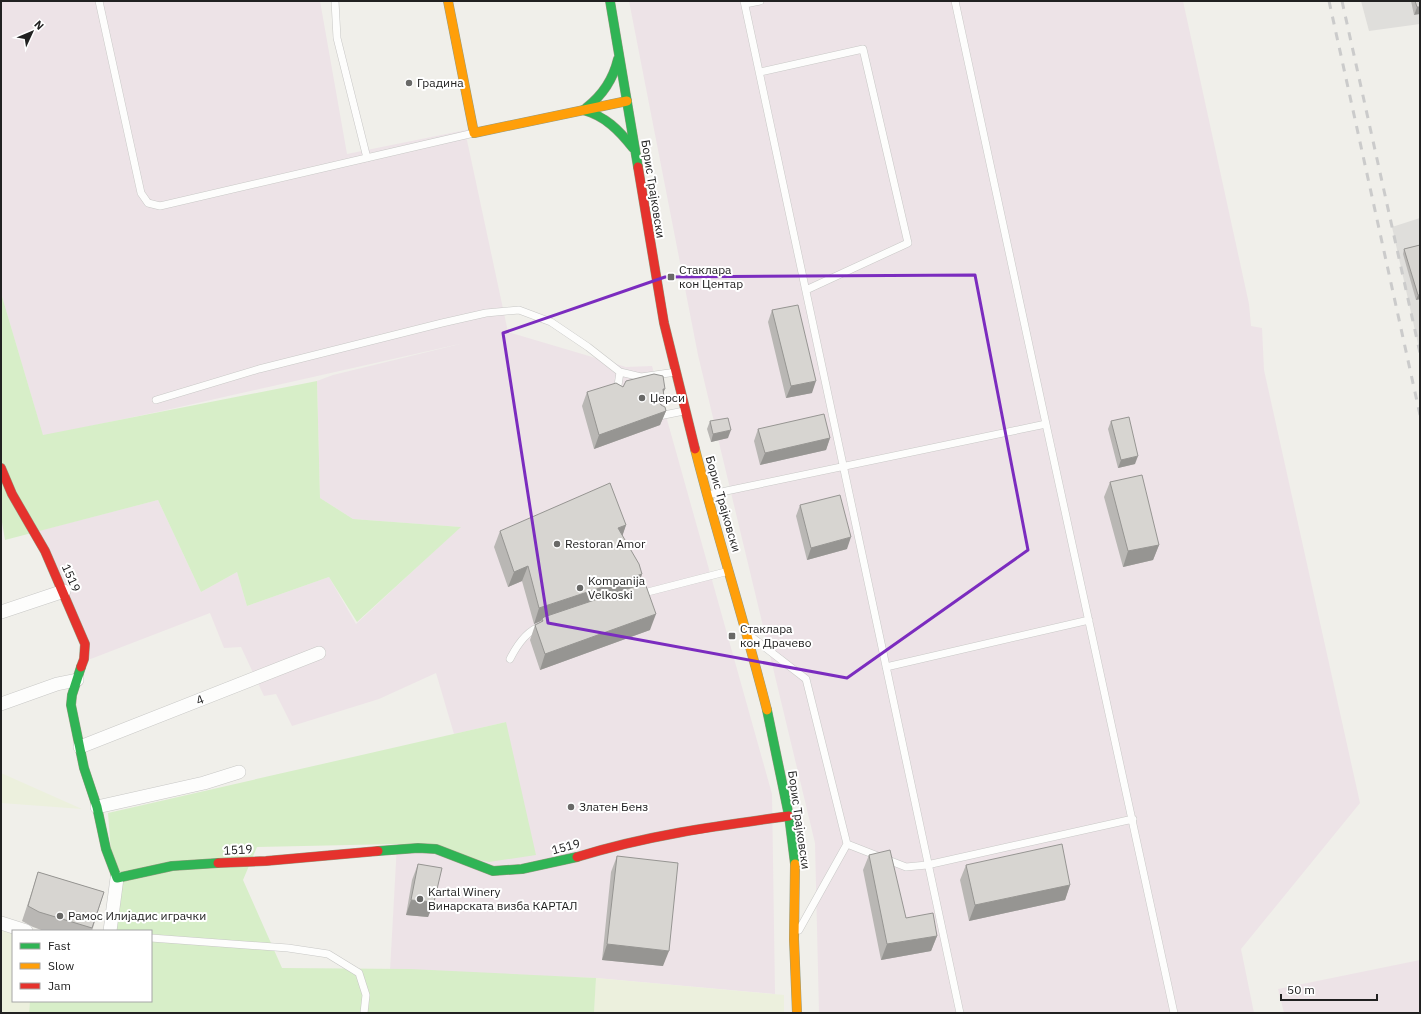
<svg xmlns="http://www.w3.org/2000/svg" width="1421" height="1014" viewBox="0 0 1421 1014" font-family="'IBM Plex Sans',sans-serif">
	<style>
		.residential { fill: #dfdedb }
		.industrial { fill: #ede3e7 }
		.farmland { fill: #ecf0dd }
		.grass { fill: #d7eec8 }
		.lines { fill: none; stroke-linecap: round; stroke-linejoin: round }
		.lane-casing { stroke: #c8c8c6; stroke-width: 8 }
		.street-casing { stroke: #c8c8c6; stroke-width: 14 }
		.fast-casing { stroke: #959b80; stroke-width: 10 }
		.slow-casing { stroke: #959b80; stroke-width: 10 }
		.jam-casing { stroke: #959b80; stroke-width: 10 }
		.lane { stroke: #fdfdfc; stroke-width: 7 }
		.street { stroke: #fdfdfc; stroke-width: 13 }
		.fast { stroke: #30b455; stroke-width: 9 }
		.slow { stroke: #ff9f0a; stroke-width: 9 }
		.jam { stroke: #e5322d; stroke-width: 9 }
		.rail { stroke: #cbcbcb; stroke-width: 3; stroke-dasharray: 8 8; stroke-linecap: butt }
		.wall { fill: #b9b7b4 }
		.shaded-wall { fill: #969592 }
		.building { fill: #d7d5d1; stroke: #969592 }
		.marked { fill: none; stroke: #7b2cbf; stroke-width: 3; stroke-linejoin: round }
		.poi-dot { fill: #696967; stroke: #fff; stroke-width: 1.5 }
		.labels { text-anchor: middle; stroke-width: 4; stroke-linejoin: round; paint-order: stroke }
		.poi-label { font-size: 12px; fill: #212121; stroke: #fff; text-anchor: start }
		.street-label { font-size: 12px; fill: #212121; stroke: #fff }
	</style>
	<rect width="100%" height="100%" fill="#f0efea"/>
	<!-- residential -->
	<path class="residential" d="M1361,1H1420V24L1369,31Z
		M1420,218V353L1392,227Z"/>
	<!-- industrial -->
	<path class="industrial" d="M1,1H320L347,154L481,127L465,131L508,332L626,367L652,366L772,794L775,994L596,978L390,971L397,844L506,722L454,734L436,673L379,699L292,726L276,694L264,696L241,647L224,648L210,613L88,660L34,532L158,500L201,592L237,572L247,606L329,577L356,624L460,527L353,519L320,498L317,381L333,375L464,343L162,411L43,436L1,293Z
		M629,1H1183L1249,304L1251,326L1262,328L1264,370L1360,803L1241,949L1254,1013H819L815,843L698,355Z
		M1420,960V1013H1284L1278,989Z"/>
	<!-- farmland -->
	<path class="farmland" d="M1,773L82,809L1,803Z
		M1,927L13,931V1001H30L29,1013H1Z
		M596,978L784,995V1013H594Z"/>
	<!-- grass -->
	<path class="grass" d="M1,293L43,435L317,381L320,498L353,519L461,527L357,622L329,577L247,606L237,572L201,592L158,500L5,540L1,516Z
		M506,722L536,855L489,862L397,844L257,847L243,880L282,968L410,969L596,978L594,1013H29L30,1001H151V931H117L108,813Z"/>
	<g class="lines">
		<defs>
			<path id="lane" d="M99,1L141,193L148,203L160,206L474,133
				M335,1L337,38L367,158
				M744,1L960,1013
				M955,1L1046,424
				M745,4L760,1
				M760,72L863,49L908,243L806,290
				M617,392L620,372
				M156,400L259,369L442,323L486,313L519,310L551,322L588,347L620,372L641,377L676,372
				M659,416L684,411
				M707,495L1046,424L1174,1013
				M640,594L729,571
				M753,638L806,679L847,844L799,930
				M510,659C517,645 526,631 541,626
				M886,667L1089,620
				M847,844L906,867L927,865L1133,819
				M151,938L288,948L328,954L359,973L366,995L364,1013"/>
			<path id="street" d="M1,612L64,591
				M1,704L57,684L77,680
				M80,747L319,653
				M97,807L204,783L239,772
				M1,923L26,931
				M110,931L117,878"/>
			<path id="fast" d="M610,1L638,167
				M586,108C603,95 613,80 618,59
				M583,110C605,116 619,130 633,148
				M81,667L72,695L71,705L84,768L97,807L106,849L117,878L172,866L218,863
				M767,710L789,816L795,864
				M378,851L418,848L436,849L493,871L522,869L577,857"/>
			<path id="slow" d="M448,1L474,133L627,101
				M695,449C717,536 745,623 767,710
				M795,864L794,939L797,1013"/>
			<path id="jam" d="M638,167L664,323L695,449
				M1,468L12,494L45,551L85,644L84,659L81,667
				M577,857C648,835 716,826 789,816
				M218,863L266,861L378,851"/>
		</defs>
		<!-- lane casing -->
		<use href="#lane" class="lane-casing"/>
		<!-- street casing -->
		<use href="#street" class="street-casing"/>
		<!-- fast casing -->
		<use href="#fast" class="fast-casing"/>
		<!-- slow casing -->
		<use href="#slow" class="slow-casing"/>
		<!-- jam casing -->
		<use href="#jam" class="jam-casing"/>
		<!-- lane -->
		<use href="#lane" class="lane"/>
		<!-- street -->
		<use href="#street" class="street"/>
		<!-- fast -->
		<use href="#fast" class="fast"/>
		<!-- slow -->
		<use href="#slow" class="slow"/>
		<!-- jam -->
		<use href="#jam" class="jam"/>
		<!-- rail -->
		<path class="rail" d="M1329,1L1420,415
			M1342,1L1420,353"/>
	</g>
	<!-- wall -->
	<path class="wall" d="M1411,1H1420L1414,15Z
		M1420,245V299L1416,300L1403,254L1404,249Z
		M772,310L812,393L786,398L768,322Z
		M587,392H663L661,405L666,411L660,425L594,449L582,406Z
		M710,421L728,438L711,442L707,429Z
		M1111,421L1135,464L1118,468L1108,429Z
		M758,429L830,438L826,450L760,465L754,441Z
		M1110,482L1159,545L1153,560L1123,567L1104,497Z
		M800,505L847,549L807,560L796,516Z
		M626,525L622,536L642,574L638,586L650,630L540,670L530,640L535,625L541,622V621L534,624L522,581L508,587L494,547L500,531Z
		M869,855L906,918L937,936L931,951L881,960L863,870Z
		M617,856L663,966L602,960L611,872Z
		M418,864L434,902L428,917L406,915L412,880Z
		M966,865L1070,885L1065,900L969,921L960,880Z
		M38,872L104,892L92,931H44L33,927L22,921L33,888Z"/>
	<!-- shaded-wall -->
	<path class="shaded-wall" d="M1417,7H1420V14L1414,15Z
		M1418,295H1420V299L1416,300Z
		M816,381L812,393L786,398L791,386Z
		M663,389H665L661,398L664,397L659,411L655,413Z
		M666,411L660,425L594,449L599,435Z
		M731,430L728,438L711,442L713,434Z
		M830,438L826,450L760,465L765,453Z
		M1138,456L1135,464L1118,468L1121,460Z
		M626,525L621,540L618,528Z
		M851,537L847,549L807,560L811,548Z
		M1159,545L1153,560L1123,567L1128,551Z
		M528,566L522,581L508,587L514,572Z
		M642,574L637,589L542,619L541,621L534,624L539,608Z
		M656,614L650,630L540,670L545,654Z
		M1070,885L1065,900L969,921L975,905Z
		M411,900L434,902L428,917L406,915Z
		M937,936L931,951L881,960L887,944Z
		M607,944L669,951L663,966L602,960Z"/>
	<!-- building -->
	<path class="building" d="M1415,1H1420V7H1417Z
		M1420,245V295H1418L1404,249Z
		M798,305L816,381L791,386L772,310Z
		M654,374L663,376L665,389H663L664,397L661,398L659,402L661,405L665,407L666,411L599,435L587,392L616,383L623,387L626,381Z
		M824,414L830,438L765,453L758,429Z
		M1129,417L1138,456L1121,460L1111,421Z
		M728,418L731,430L713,434L710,421Z
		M1142,475L1159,545L1128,551L1110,482Z
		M610,483L626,525L618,528L639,564L642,574L539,608L528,566L514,572L500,531Z
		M840,495L851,537L811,548L800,505Z
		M645,583L656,614L545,654L535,625L543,621L542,619L544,617Z
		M1062,844L1070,885L975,905L966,865Z
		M890,850L906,918L933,913L937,936L887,944L869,855Z
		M617,856L678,863L669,951L607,944Z
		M418,864L442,868L434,902L411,900Z
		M38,872L104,892L92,928L39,912L28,906Z"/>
	<!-- marked area -->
	<path class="marked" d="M975,275L1028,550L847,678L548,623L503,333L665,277Z"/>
	<!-- markers -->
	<g class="poi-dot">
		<circle cx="409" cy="83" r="4"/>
		<rect x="667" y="273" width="8" height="8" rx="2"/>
		<circle cx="642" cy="398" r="4"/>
		<circle cx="557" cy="544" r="4"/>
		<circle cx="580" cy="588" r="4"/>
		<rect x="728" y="632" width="8" height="8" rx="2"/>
		<circle cx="571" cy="807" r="4"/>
		<circle cx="420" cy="899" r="4"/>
		<circle cx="60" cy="916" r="4"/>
	</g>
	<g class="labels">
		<!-- poi labels -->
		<g class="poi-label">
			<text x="417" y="87">Градина</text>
			<text x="679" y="274">Стаклара<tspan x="679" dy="14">кон Центар</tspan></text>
			<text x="650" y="402">Џерси</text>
			<text x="565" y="548">Restoran Amor</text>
			<text x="588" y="585">Kompanija<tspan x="588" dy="14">Velkoski</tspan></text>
			<text x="740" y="633">Стаклара<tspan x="740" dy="14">кон Драчево</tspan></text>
			<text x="579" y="811">Златен Бенз</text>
			<text x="428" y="896">Kartal Winery<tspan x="428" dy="14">Винарската визба КАРТАЛ</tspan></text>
			<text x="68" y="920">Рамос Илијадис играчки</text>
		</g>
		<!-- street labels -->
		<g class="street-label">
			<text transform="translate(653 189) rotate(81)" y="4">Борис Трајковски</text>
			<text transform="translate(723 504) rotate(74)" y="4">Борис Трајковски</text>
			<text transform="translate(71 578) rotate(66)" y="4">1519</text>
			<text transform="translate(200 700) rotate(-21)" y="4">4</text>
			<text transform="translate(799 820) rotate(82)" y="4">Борис Трајковски</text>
			<text transform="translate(566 847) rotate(-15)" y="4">1519</text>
			<text transform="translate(238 850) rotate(-3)" y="4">1519</text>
		</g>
	</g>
	<!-- border -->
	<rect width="1421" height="1014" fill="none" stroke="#212121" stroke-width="4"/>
	<!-- legend -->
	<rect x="12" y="930" width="140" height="72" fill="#ffffff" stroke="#a6a6a6"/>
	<rect x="20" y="943" width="20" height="6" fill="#30b455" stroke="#a6a6a6"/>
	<text x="48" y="950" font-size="12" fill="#212121">Fast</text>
	<rect x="20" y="963" width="20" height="6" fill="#ff9f0a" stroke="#a6a6a6"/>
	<text x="48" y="970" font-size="12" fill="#212121">Slow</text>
	<rect x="20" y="983" width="20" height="6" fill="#e5322d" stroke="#a6a6a6"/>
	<text x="48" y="990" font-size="12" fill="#212121">Jam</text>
	<!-- north arrow -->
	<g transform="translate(32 32) rotate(46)" stroke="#ffffff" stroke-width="3" paint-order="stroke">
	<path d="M0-3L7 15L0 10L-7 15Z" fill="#212121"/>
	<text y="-6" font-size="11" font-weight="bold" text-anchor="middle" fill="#212121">N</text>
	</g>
	<!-- scale -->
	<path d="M1281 994v6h96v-6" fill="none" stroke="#212121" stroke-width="2"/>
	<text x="1287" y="994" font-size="12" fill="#212121" stroke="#ffffff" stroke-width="3" paint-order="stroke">50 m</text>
</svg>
